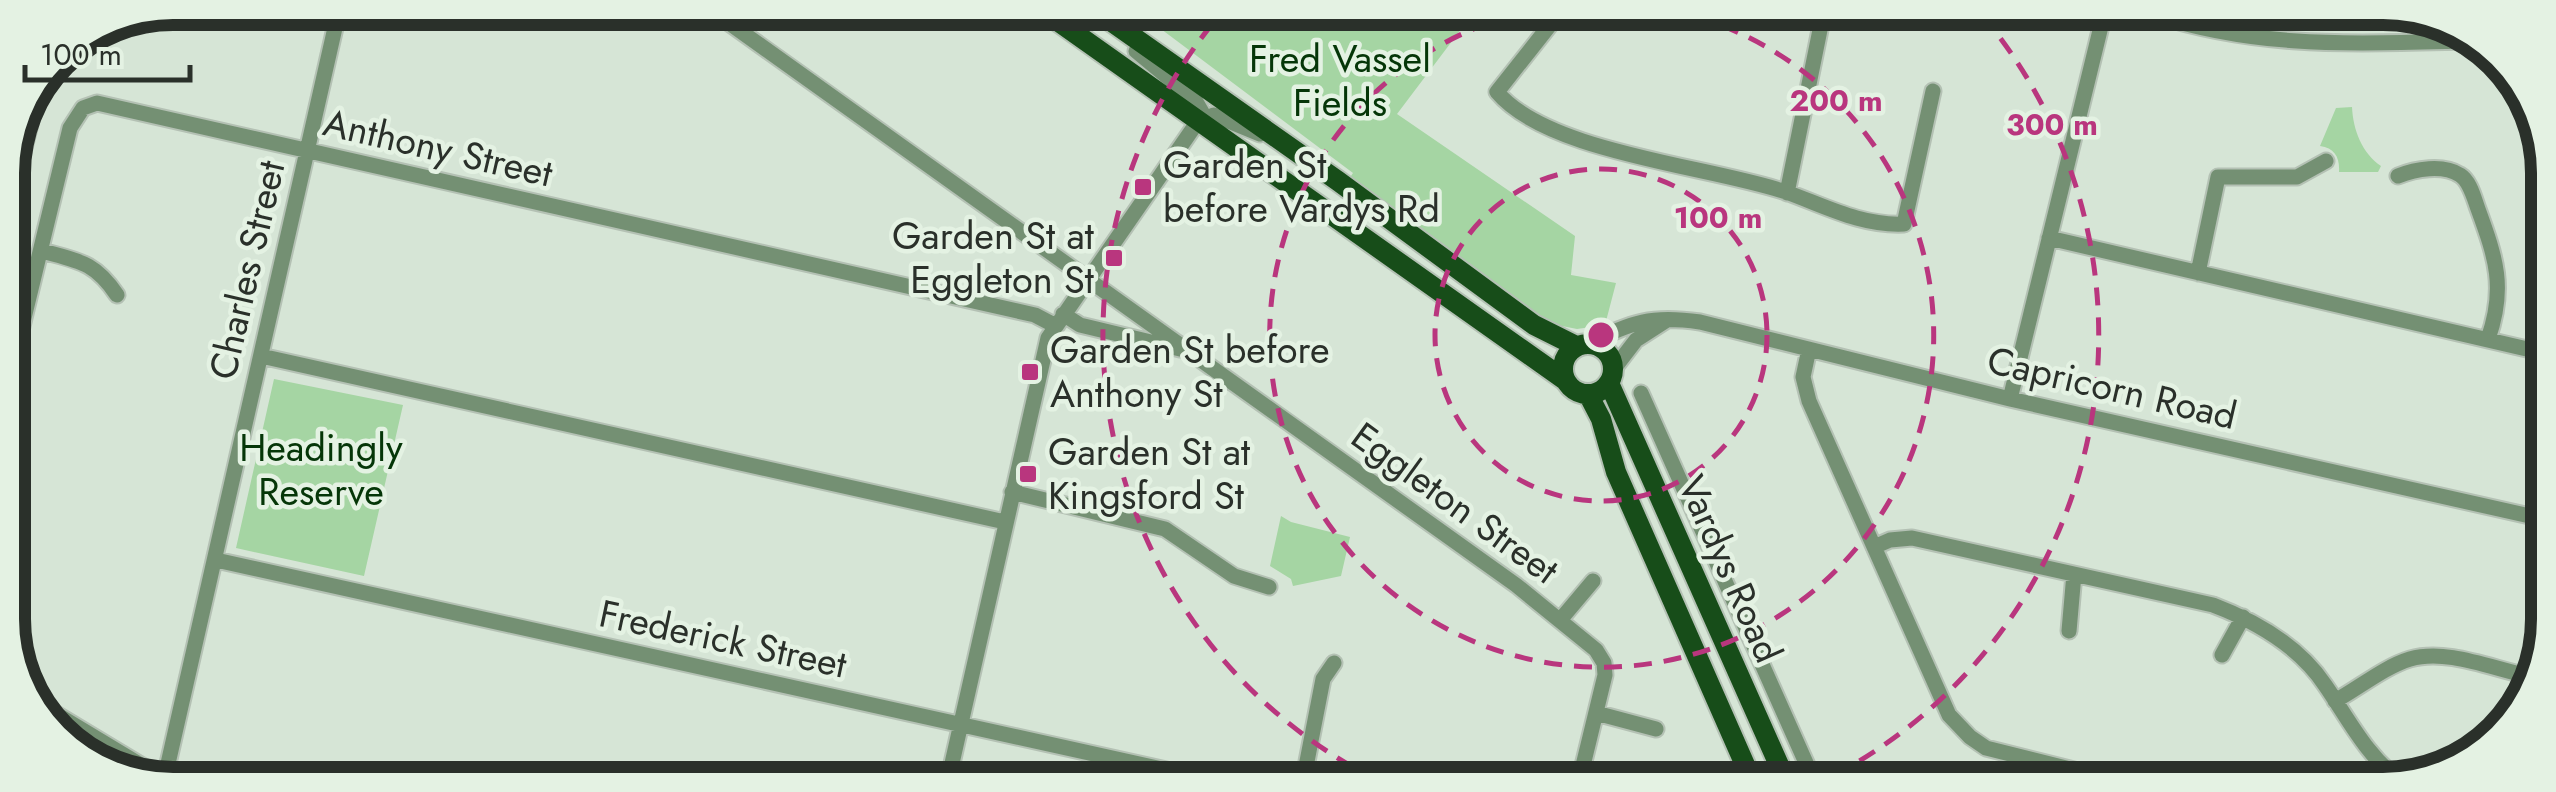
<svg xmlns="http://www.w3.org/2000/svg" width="2556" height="792" viewBox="0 0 2556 792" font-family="Jost,sans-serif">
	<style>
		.green { fill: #a5d5a3 }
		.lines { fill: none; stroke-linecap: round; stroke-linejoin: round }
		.minor-casing { stroke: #b4c1b4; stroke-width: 19 }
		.major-casing { stroke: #b4c1b4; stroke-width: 24 }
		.minor { stroke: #749073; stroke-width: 15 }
		.major { stroke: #174d19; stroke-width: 20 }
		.ring { fill: none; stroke: #b9367e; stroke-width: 5; stroke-dasharray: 18 12 }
		.poi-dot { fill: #b9367e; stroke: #e4f2e3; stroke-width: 4 }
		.labels { text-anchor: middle; stroke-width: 9; stroke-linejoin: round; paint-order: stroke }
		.park-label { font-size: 38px; fill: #053608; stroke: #e4f2e3 }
		.street-label { font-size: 38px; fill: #2a302a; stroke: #e4f2e3 }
		.poi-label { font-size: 38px; fill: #2a302a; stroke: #e4f2e3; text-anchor: start }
		.rim { fill: none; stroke: #2a302a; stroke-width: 12 }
		.centre { fill: #b9367e; stroke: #e4f2e3; stroke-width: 5 }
		.ring-label { font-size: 30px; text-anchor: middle; font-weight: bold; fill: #b9367e; stroke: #e4f2e3; stroke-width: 9; stroke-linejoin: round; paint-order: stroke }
	</style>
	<rect width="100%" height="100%" fill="#d6e5d6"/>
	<!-- green -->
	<path class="green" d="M1471,16L1397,114L1575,236L1571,275L1616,283L1605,325L1577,329L1547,323L1349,179L1353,173L1145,17Z
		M2352,107C2353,130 2362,153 2381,166L2378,172H2339C2340,158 2335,148 2320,146L2336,108Z
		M274,379L403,405L364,576L236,548Z
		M1281,516L1291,522L1350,537L1341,576L1293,586L1291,579L1270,566Z"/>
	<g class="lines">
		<defs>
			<path id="minor" d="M2152,14C2263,50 2357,43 2471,41
				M1676,15L1677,16
				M1557,16L1497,92C1548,153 1710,166 1786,192C1825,206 1861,226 1904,224L1933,91
				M722,18L1516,585L1596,650L1604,663L1605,675L1579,782
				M1200,121L1214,115L1260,134
				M2398,176C2415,169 2443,164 2460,175C2470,181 2474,198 2478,209C2496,258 2506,288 2488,339
				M1787,193L1823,15
				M2049,238L2544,353
				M42,251C79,261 95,262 117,295
				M2198,273L2218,177H2297L2326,161
				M1063,314L1080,325L1180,349
				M1589,343C1634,322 1650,315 1700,322L2010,399L2543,519
				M1809,349L1803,377L1809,401L1949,715L1970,737L1986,748L2130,784
				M261,356L1005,522
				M1613,370L1636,340L1667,320
				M9,380L70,128L83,108L97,103L1035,315L1054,325
				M1641,393L1815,783
				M2010,399L2104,14
				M1012,492L1165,529L1234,576L1269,587
				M1874,547L1890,540L1912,538L2213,605C2255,621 2299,646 2325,685C2348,718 2367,757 2401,781
				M216,560L1216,781
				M1561,619L1593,581
				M2069,631L2074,574
				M2222,655L2243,617
				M2335,701C2359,688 2384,667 2410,659C2448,648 2495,670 2533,677
				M36,702L154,773
				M1596,713L1656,729
				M167,768L337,19
				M948,781L1048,338L1203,114L1195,100L1136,51
				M1303,782L1323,679L1334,663"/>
			<path id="major" d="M1052,17L1565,380
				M1105,17L1338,181L1534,325L1576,346
				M8,201L30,114
				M1563 369a25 25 0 1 1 50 0a25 25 0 1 1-50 0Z
				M1609,383L1787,783
				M1588,394L1601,419L1616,472L1753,783"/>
		</defs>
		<!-- minor casing -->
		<use href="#minor" class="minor-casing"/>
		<!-- major casing -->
		<use href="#major" class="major-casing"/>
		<!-- minor -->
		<use href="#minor" class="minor"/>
		<!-- major -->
		<use href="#major" class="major"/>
	</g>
	<!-- distance rings -->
	<g class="ring">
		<circle cx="1601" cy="335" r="166"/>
		<path d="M1693 16A332 332 0 1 1 1507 17"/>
		<path d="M1379 781A498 498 0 0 1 1217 18M1982 15A498 498 0 0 1 1819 783"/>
	</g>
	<!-- markers -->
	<g class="poi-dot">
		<rect x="1133" y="177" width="20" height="20" rx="5"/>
		<rect x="1104" y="248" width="20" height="20" rx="5"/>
		<rect x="1020" y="362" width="20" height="20" rx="5"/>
		<rect x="1018" y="464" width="20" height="20" rx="5"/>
	</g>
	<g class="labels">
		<!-- park labels -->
		<g class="park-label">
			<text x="1340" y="72">Fred Vassel<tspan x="1340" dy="44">Fields</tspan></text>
			<text x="321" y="461">Headingly<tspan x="321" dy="44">Reserve</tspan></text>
		</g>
		<!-- street labels -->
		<g class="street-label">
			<text transform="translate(438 148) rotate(13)" y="13">Anthony Street</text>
			<text transform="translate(247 270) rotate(-77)" y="13">Charles Street</text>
			<text transform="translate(2112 388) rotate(13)" y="13">Capricorn Road</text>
			<text transform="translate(1455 503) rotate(36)" y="13">Eggleton Street</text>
			<text transform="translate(1730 569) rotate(66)" y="13">Vardys Road</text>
			<text transform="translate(723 639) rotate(12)" y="13">Frederick Street</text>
		</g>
		<!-- poi labels -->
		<g class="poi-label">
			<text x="1163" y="178">Garden St<tspan x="1163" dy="44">before Vardys Rd</tspan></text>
			<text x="1094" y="249" text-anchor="end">Garden St at<tspan x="1094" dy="44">Eggleton St</tspan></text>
			<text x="1050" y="363">Garden St before<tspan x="1050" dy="44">Anthony St</tspan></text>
			<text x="1048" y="465">Garden St at<tspan x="1048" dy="44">Kingsford St</tspan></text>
		</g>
	</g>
	<!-- crop -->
	<path d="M0 0H2556V792H0ZM173 25H2383A148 148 0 0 1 2531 173V619A148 148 0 0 1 2383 767H173A148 148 0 0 1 25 619V173A148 148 0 0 1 173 25Z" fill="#e4f2e3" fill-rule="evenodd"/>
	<path class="rim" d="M173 25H2383A148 148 0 0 1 2531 173V619A148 148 0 0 1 2383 767H173A148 148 0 0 1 25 619V173A148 148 0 0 1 173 25Z"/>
	<circle cx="1601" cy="335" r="15" class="centre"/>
	<g class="ring-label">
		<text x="1836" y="111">200 m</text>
		<text x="2052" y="135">300 m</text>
		<text x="1718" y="228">100 m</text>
	</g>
	<!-- scale -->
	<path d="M25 65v15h165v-15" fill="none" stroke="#2a302a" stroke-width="5"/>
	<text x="40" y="65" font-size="30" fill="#2a302a" stroke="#e4f2e3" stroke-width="8" paint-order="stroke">100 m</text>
</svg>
